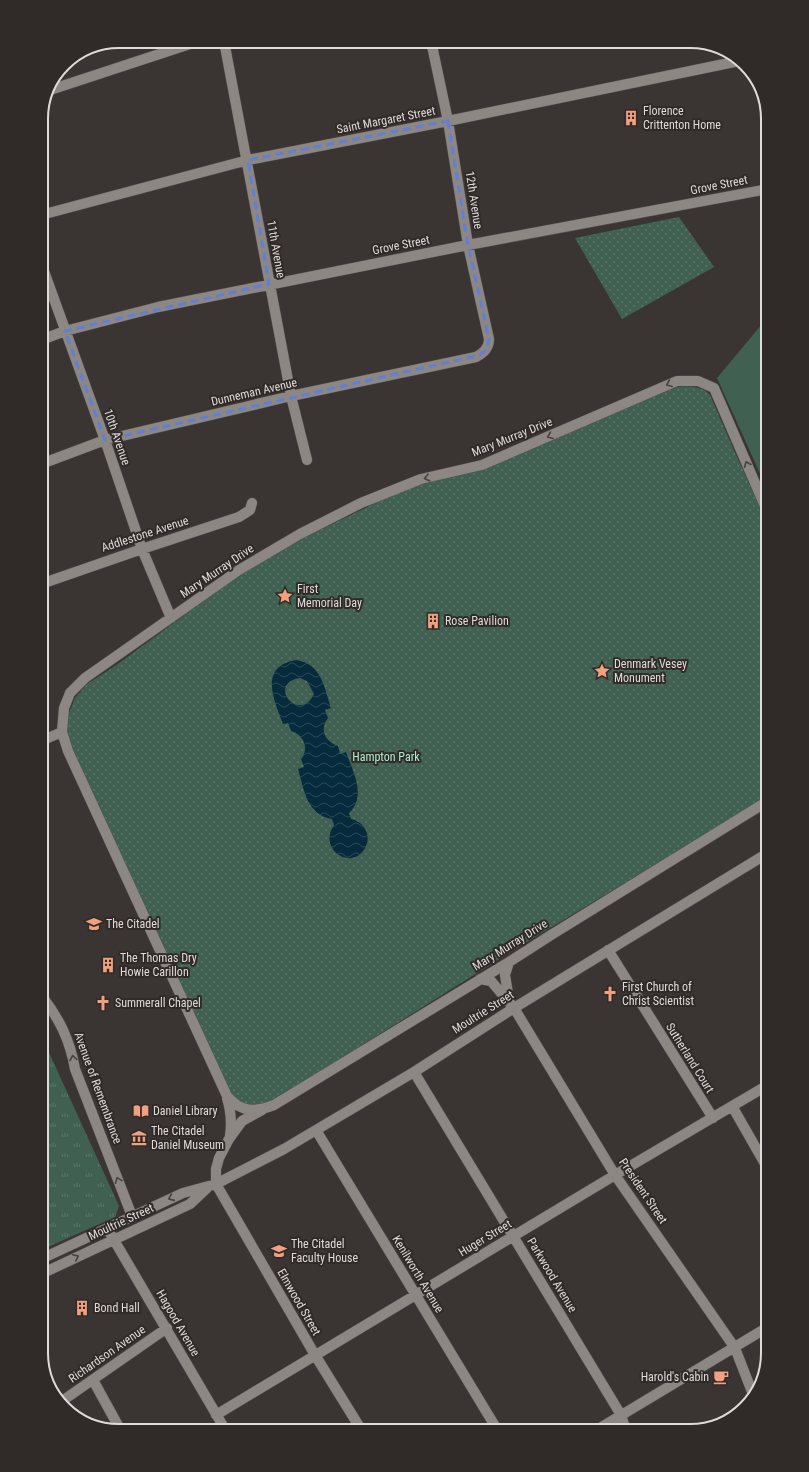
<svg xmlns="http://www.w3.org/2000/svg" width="809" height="1472" viewBox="0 0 809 1472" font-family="'Roboto Condensed',sans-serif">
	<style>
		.grass { fill: url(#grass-tufts) }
		.park { fill: url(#park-dots) }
		.garden { fill: #406151 }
		.water { fill: url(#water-waves); fill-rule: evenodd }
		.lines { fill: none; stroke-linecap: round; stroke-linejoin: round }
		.minor-casing { stroke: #56524f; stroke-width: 11 }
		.minor { stroke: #8c8783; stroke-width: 10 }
		.oneway { stroke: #47423f }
		.marked { fill: none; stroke: #617fd8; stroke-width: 3; stroke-dasharray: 8 5; stroke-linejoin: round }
		.labels { text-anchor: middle; stroke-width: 4; stroke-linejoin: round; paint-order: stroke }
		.poi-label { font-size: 12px; fill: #dfdbd9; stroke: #302b28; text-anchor: start }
		.street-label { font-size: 12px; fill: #dfdbd9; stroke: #302b28 }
		.park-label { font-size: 12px; fill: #abedcb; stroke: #302b28 }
		.rim { fill: none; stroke: #dfdbd9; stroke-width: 2 }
	</style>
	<defs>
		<pattern id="grass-tufts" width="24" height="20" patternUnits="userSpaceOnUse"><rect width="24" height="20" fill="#406151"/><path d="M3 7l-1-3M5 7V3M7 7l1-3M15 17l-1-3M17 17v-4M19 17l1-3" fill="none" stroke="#5b7769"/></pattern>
		<pattern id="park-dots" width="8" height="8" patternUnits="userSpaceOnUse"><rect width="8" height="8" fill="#406151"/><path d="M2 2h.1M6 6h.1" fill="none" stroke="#5b7769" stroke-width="1.8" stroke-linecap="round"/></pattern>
		<pattern id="water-waves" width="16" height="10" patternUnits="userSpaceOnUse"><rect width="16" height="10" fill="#062b3d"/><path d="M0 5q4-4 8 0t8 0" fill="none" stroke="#2a4958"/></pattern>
	</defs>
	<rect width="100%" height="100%" fill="#3a3532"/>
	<!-- grass -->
	<path class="grass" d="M41,1035L119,1206L115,1217L41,1250Z"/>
	<!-- park -->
	<path class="park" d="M679,217L714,267L622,319L575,238Z
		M677,387C689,387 701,385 710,395L737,457L768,523V797L520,946L273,1101C266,1103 257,1106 249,1106C228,1104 215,1062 206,1045L71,745L67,734L69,713L75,698L87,684L115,666L231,581L270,556L299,540L388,497L598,419Z"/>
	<!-- garden -->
	<path class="garden" d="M768,317V480L762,478L717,378Z"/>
	<!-- water -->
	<path class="water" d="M296,660C322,664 324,687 331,708L325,710L328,718C319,729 325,742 338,746L340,754L346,752C353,772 367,796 349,813L351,819C359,821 364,825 367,833C368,838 368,843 365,848C352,872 317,849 334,825L332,819C307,815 304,790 298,769L304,767L301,759C310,748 303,734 291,731L288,723L283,724C274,700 258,667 296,660ZM300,678L307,681L314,694C299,725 266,683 300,678Z"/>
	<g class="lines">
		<defs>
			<path id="minor" d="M224,41L291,396L307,460
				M47,91L199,41
				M41,215L248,160L448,121L739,61
				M41,263L105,440L142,549L171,618
				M41,340L65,331L158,307L468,245L768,189
				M41,464L105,440L291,396L476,357C484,353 489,348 489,339L468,245L448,121L431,41
				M41,584L142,549L239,517L250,510L252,503
				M41,741L62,732
				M768,801L551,935L509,962L274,1105C254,1113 241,1112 227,1096L68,751L62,732L64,708L70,693L85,678L239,570L300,534L361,503L421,479L482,465L677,381H698L714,388L768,513
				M608,950L713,1118
				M480,979L491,981L514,1008L615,1175L735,1348L754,1397
				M41,995C59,1018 70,1040 75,1069L132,1216
				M509,1000L505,975L509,962
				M414,1072L621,1415L626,1431
				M227,1098C231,1111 232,1122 230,1136
				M732,1106L768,1169
				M262,1110L242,1121L229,1139L219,1158L216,1169V1184L315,1355L362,1431
				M316,1130L498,1431
				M107,1228L226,1431
				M41,1259L183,1193L216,1184L284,1149L414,1072L514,1008L768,853
				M41,1274L190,1204L207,1188
				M93,1380L121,1431
				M62,1401L167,1328
				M216,1415L615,1175L768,1085
				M595,1431L768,1327"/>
		</defs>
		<!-- minor casing -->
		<use href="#minor" class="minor-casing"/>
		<!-- minor -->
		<use href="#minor" class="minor"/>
	</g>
	<!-- one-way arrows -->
	<defs><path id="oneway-chevron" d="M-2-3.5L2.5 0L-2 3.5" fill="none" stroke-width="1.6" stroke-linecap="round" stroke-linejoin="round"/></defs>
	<g class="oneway">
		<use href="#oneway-chevron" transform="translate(669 384) rotate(157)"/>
		<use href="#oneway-chevron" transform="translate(550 436) rotate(157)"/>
		<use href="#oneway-chevron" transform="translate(747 464) rotate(-113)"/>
		<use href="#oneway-chevron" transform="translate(427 478) rotate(166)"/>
		<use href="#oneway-chevron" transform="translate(73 1058) rotate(-99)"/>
		<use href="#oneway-chevron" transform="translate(118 1180) rotate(-111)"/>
		<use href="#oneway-chevron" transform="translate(171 1198) rotate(156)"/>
		<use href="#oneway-chevron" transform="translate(76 1257) rotate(-25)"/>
	</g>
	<!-- marked area -->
	<path class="marked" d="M448,121L468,245L489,339L487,349L480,355L105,440L65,331L269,284L248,160Z"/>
	<!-- icons -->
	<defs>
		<symbol id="building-bare" viewBox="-9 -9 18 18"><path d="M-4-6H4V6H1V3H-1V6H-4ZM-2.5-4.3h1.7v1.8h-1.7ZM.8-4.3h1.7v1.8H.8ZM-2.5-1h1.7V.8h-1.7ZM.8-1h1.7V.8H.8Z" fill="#f2a07f" stroke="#302b28" stroke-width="2.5" paint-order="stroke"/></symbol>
		<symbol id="sight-bare" viewBox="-9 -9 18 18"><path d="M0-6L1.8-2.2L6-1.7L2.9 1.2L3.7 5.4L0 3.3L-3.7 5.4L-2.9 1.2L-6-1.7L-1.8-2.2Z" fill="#f2a07f" stroke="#302b28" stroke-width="2.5" paint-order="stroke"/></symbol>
		<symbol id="university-bare" viewBox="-9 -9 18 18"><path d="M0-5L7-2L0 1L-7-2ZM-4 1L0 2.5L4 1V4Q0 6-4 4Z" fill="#f2a07f" stroke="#302b28" stroke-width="2.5" paint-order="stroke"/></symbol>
		<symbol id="church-bare" viewBox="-9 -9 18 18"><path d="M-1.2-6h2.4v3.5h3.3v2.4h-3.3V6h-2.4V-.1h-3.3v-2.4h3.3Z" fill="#f2a07f" stroke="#302b28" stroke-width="2.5" paint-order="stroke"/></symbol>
		<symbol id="library-bare" viewBox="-9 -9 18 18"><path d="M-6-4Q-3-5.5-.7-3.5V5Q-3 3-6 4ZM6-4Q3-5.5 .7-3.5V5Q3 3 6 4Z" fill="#f2a07f" stroke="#302b28" stroke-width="2.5" paint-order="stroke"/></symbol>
		<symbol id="museum-bare" viewBox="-9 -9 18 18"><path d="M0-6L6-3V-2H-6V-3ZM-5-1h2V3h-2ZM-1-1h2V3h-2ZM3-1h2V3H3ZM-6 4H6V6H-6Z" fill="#f2a07f" stroke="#302b28" stroke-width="2.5" paint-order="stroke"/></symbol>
		<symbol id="school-bare" viewBox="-9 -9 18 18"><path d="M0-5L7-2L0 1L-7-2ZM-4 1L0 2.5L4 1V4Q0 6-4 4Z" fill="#f2a07f" stroke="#302b28" stroke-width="2.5" paint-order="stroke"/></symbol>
		<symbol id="cafe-bare" viewBox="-9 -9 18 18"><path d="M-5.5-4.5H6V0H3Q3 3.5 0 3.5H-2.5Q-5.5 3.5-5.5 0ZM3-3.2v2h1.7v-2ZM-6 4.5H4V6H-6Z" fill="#f2a07f" stroke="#302b28" stroke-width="2.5" paint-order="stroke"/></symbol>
	</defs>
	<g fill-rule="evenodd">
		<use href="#building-bare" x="620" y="107" width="22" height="22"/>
		<use href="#sight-bare" x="274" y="585" width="22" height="22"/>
		<use href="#building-bare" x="422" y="610" width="22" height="22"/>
		<use href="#sight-bare" x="591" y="660" width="22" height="22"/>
		<use href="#university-bare" x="83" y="913" width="22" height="22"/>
		<use href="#building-bare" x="97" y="954" width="22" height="22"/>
		<use href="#church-bare" x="599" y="983" width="22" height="22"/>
		<use href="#church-bare" x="92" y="992" width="22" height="22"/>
		<use href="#library-bare" x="130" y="1100" width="22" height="22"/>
		<use href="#museum-bare" x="128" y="1127" width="22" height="22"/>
		<use href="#school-bare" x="268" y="1240" width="22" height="22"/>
		<use href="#building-bare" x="71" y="1297" width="22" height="22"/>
		<use href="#cafe-bare" x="710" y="1366" width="22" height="22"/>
	</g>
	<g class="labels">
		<!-- poi labels -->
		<g class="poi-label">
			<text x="643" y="115">Florence<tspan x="643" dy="14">Crittenton Home</tspan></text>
			<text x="297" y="593">First<tspan x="297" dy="14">Memorial Day</tspan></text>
			<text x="445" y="625">Rose Pavilion</text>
			<text x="614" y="668">Denmark Vesey<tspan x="614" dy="14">Monument</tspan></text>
			<text x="106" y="928">The Citadel</text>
			<text x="120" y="962">The Thomas Dry<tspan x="120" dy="14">Howie Carillon</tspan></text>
			<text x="622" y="991">First Church of<tspan x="622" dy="14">Christ Scientist</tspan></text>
			<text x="115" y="1007">Summerall Chapel</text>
			<text x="153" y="1115">Daniel Library</text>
			<text x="151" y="1135">The Citadel<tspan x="151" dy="14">Daniel Museum</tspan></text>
			<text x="291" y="1248">The Citadel<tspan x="291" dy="14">Faculty House</tspan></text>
			<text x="94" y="1312">Bond Hall</text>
			<text x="709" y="1381" text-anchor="end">Harold's Cabin</text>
		</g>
		<!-- street labels -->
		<g class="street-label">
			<text transform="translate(386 120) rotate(-11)" y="4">Saint Margaret Street</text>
			<text transform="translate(719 185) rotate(-11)" y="4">Grove Street</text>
			<text transform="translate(474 200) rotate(81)" y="4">12th Avenue</text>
			<text transform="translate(401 245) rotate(-11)" y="4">Grove Street</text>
			<text transform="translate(276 249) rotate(80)" y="4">11th Avenue</text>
			<text transform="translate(254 392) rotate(-13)" y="4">Dunneman Avenue</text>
			<text transform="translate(117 437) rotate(71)" y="4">10th Avenue</text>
			<text transform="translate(512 437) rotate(-22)" y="4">Mary Murray Drive</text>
			<text transform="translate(145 534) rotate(-18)" y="4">Addlestone Avenue</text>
			<text transform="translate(217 571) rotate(-34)" y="4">Mary Murray Drive</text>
			<text transform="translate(510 945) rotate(-32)" y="4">Mary Murray Drive</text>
			<text transform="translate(483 1012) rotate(-32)" y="4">Moultrie Street</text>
			<text transform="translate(690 1058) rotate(58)" y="4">Sutherland Court</text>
			<text transform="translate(98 1088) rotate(70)" y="4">Avenue of Remembrance</text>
			<text transform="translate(643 1191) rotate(56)" y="4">President Street</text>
			<text transform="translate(121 1222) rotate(-25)" y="4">Moultrie Street</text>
			<text transform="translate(485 1238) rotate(-31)" y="4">Huger Street</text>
			<text transform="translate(418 1274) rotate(59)" y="4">Kenilworth Avenue</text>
			<text transform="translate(552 1275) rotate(59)" y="4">Parkwood Avenue</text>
			<text transform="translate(299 1302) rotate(60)" y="4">Elmwood Street</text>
			<text transform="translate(178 1323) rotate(60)" y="4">Hagood Avenue</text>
			<text transform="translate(107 1354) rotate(-35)" y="4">Richardson Avenue</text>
		</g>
		<!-- park labels -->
		<g class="park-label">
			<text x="386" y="761">Hampton Park</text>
		</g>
	</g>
	<!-- crop -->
	<path d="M0 0H809V1472H0ZM119 48H690A71 71 0 0 1 761 119V1353A71 71 0 0 1 690 1424H119A71 71 0 0 1 48 1353V119A71 71 0 0 1 119 48Z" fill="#302b28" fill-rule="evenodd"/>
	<path class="rim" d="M119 48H690A71 71 0 0 1 761 119V1353A71 71 0 0 1 690 1424H119A71 71 0 0 1 48 1353V119A71 71 0 0 1 119 48Z"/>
</svg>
